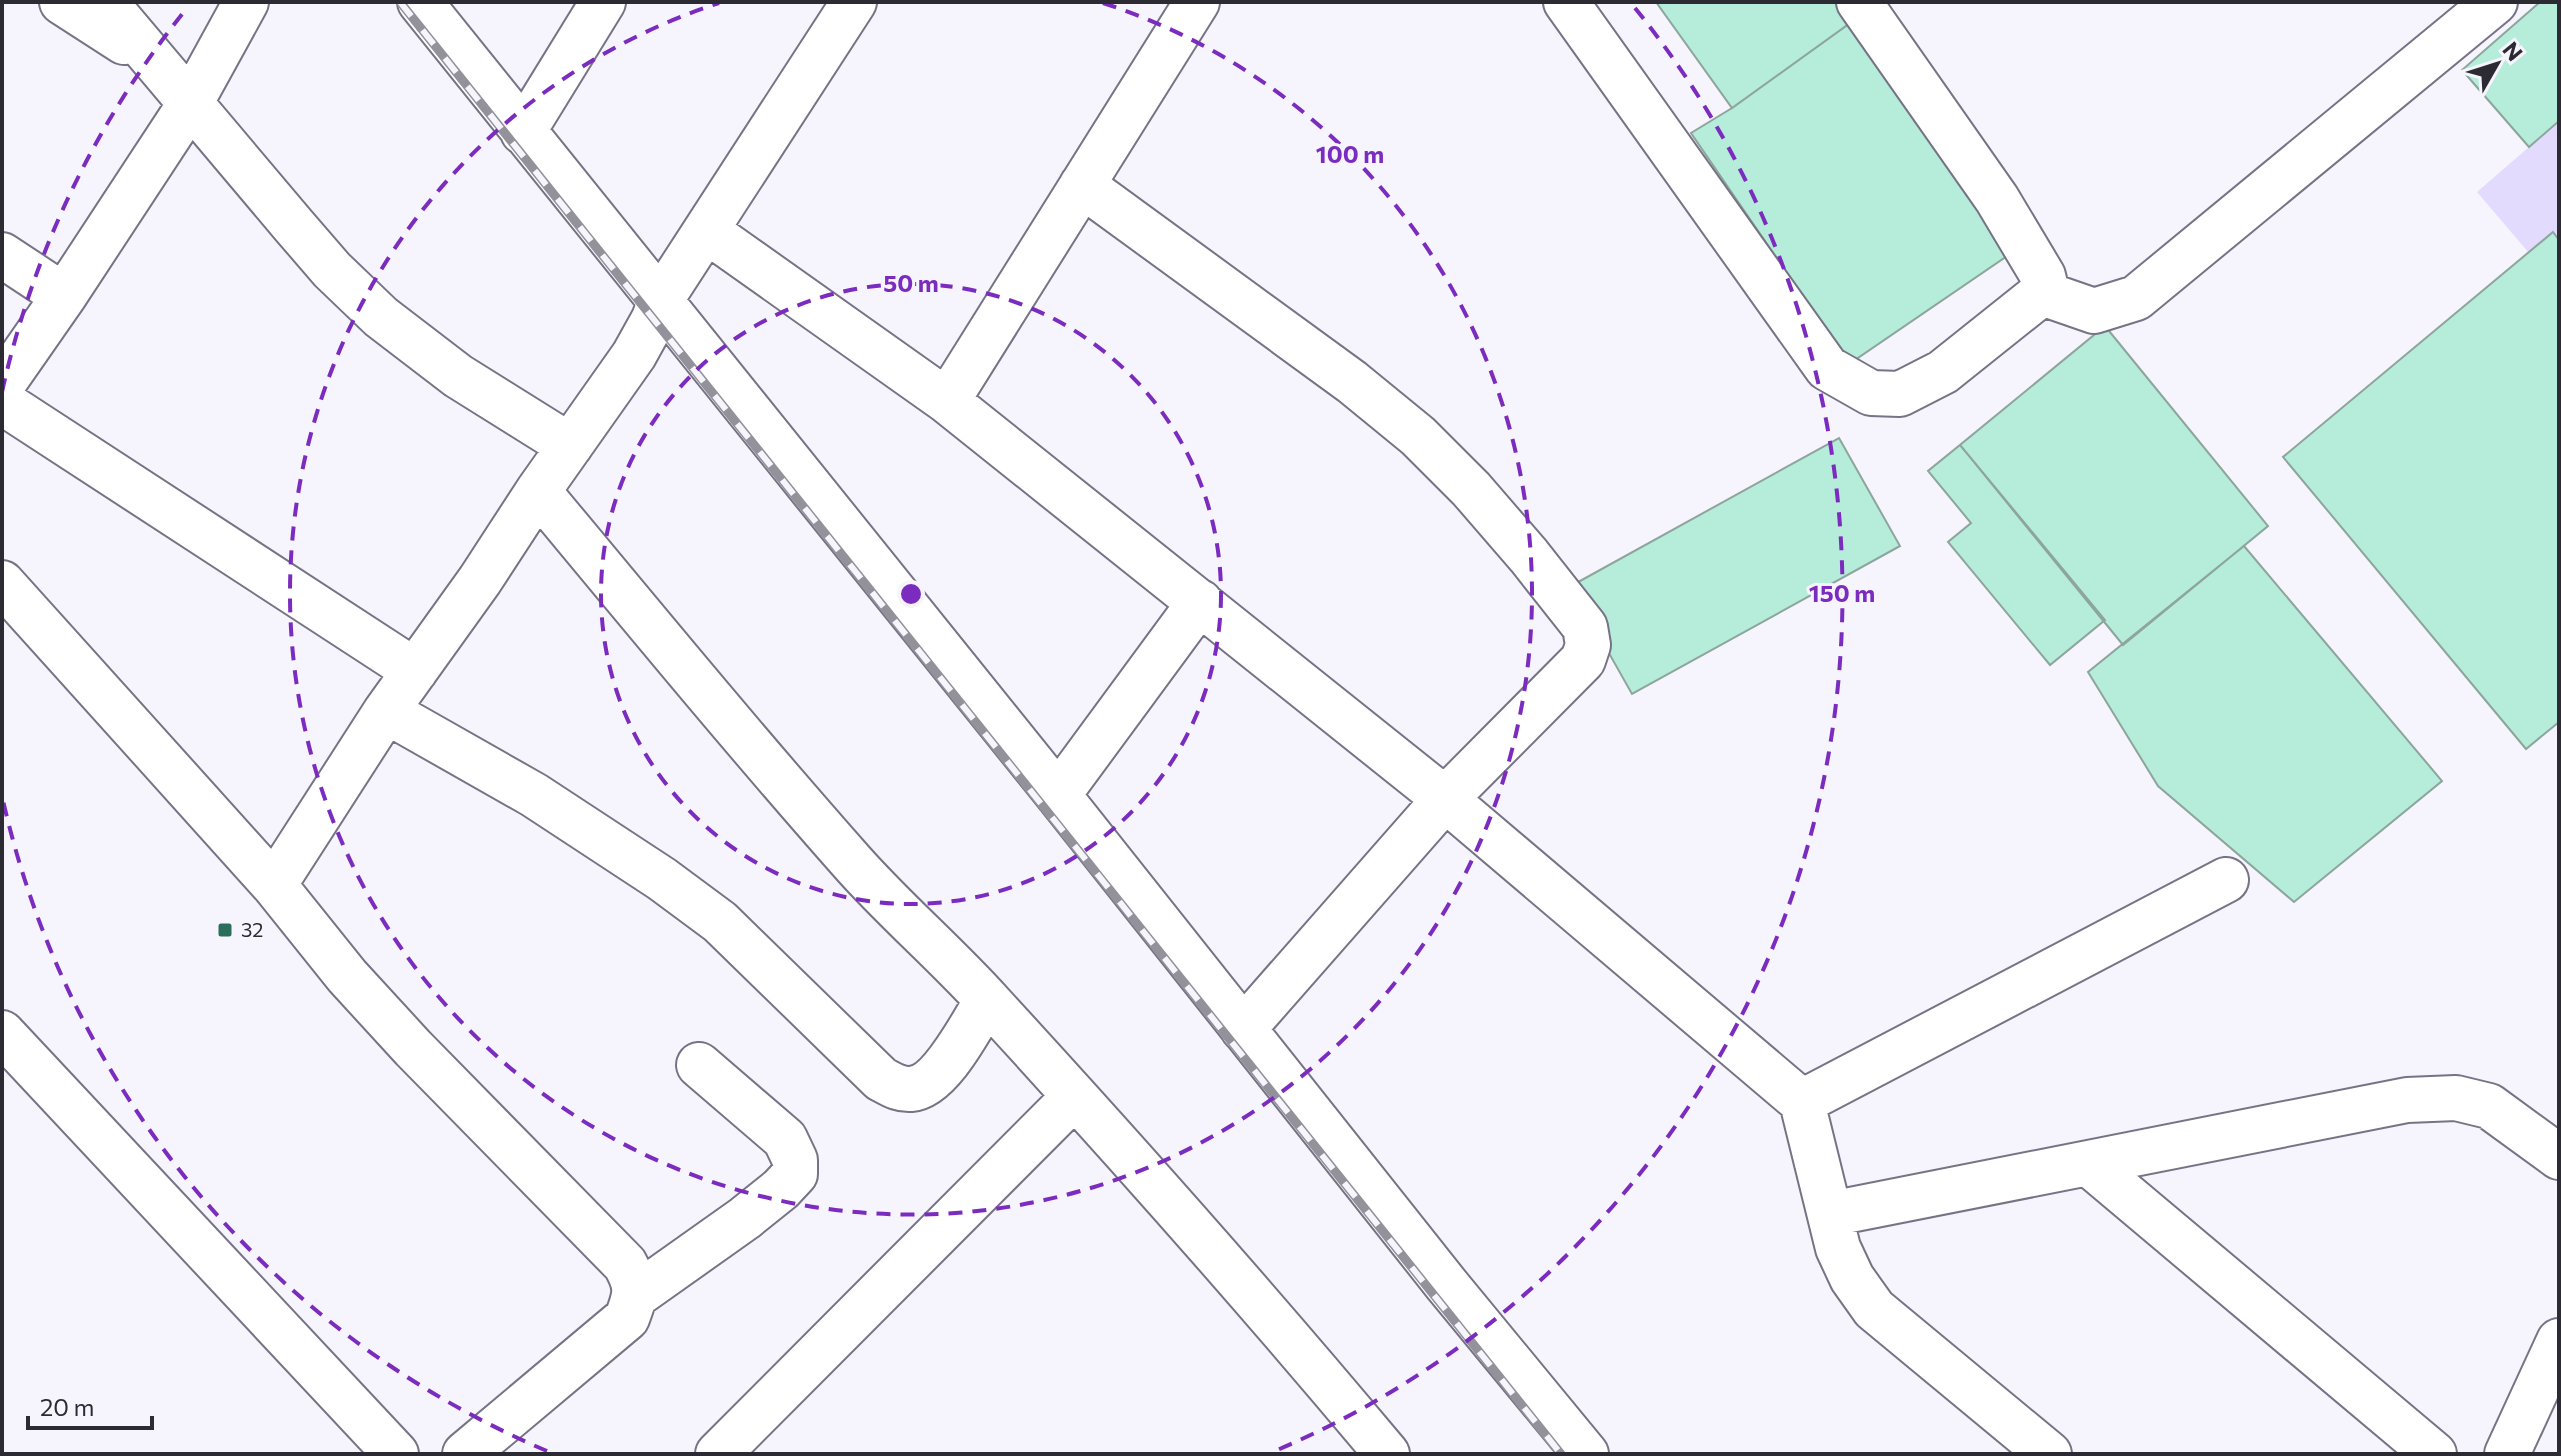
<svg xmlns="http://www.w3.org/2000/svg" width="2561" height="1456" viewBox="0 0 2561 1456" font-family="Commissioner,sans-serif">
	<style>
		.green { fill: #e2dbfd }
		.building { fill: #b5ecda; stroke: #8da59c; stroke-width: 2 }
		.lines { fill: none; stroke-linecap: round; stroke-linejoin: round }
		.minor-casing { stroke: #777386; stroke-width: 48 }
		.minor { stroke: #fff; stroke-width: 44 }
		.rail-casing { stroke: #939199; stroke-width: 9 }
		.rail { stroke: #f6f4fc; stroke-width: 6; stroke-dasharray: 18; stroke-linecap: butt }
		.ring { fill: none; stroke: #7b2cbf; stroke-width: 4; stroke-dasharray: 14 10 }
		.poi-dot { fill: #2d6d5b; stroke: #f6f4fc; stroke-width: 3 }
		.labels { text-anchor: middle; stroke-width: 6; stroke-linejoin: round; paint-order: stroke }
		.poi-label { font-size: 20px; fill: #2c2a32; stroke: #f6f4fc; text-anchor: start }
		.centre { fill: #7b2cbf; stroke: #f6f4fc; stroke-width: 4 }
		.ring-label { font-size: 24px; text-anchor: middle; font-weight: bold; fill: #7b2cbf; stroke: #f6f4fc; stroke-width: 6; stroke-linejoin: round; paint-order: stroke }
	</style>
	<rect width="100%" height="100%" fill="#f6f4fc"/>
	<!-- green -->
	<path class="green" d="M2559,121V240L2553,233L2529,253L2477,192Z"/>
	<!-- building -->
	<path class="building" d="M1656,2H1840L1853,21L1732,108Z
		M2540,2H2559V121L2529,147L2462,70Z
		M1853,21L2013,252L1849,364L1691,133L1732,108Z
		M2553,232L2559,240V722L2526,749L2283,457Z
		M2105,326L2268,526L2123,645L1960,445Z
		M1839,438L1900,546L1632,694L1571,586Z
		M1960,445L2105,620L2050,665L1948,542L1971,523L1928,471Z
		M2244,546L2442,781L2294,902L2158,786L2088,672Z"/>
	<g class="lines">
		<defs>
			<path id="minor" d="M62,2L124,42
				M105,2L294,226L332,270L381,317L458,376L570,446
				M420,2L1058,795L1446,1284L1586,1454
				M1197,2L947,401L1445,799L1802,1102L1838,1248L1852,1278L1874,1309L2049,1454
				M1566,2L1827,368L1871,393L1900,394L1943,372L2042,293L2045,284L2043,276L1997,199L1859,2
				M523,132L603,2
				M1082,185L1352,382L1418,436L1471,489L1529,556L1585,627L1588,645L1583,660L1445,799L1243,1029
				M707,231L947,401
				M2,255L64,296
				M2042,293L2094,311L2136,298L2495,2
				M2,385L64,296L190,104L246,2
				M2,402L415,671
				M538,491C641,615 744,740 851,861C895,911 946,954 991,1004C1126,1151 1259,1301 1387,1454
				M2,583L274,885L347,976L413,1048L625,1264C638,1287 636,1294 627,1318L465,1454
				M386,711L534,795L662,879L720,922L881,1079C891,1084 899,1090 911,1089C941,1087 972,1024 987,1000
				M1058,795L1200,602
				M274,885L386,711L480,580L538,491L634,355L654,319L660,301L854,2
				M2,1033L396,1454
				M1802,1102L2226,880
				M2089,1164L2434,1454
				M1830,1214L2407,1100L2456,1098L2489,1106L2559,1157
				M635,1296L745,1218L781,1189L795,1174V1160L785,1139L699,1065
				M718,1454L1075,1096
				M2507,1454L2559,1341"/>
		</defs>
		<!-- minor casing -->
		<use href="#minor" class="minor-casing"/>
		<!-- minor -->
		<use href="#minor" class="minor"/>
		<defs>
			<path id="rail" d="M400,2L1561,1454"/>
		</defs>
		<!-- rail casing -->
		<use href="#rail" class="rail-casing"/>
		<!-- rail -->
		<use href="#rail" class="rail"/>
	</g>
	<!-- distance rings -->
	<g class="ring">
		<circle cx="911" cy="594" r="310"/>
		<path d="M1103 3A621 621 0 1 1 719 3"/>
		<path d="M547 1451A931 931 0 0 1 2 796M2 392A931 931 0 0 1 187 8M1635 8A931 931 0 0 1 1275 1451"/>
	</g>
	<!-- markers -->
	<rect class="poi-dot" x="217" y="922" width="16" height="16" rx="4"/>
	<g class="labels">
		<!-- poi labels -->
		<g class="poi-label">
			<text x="241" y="937">32</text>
		</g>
	</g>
	<circle cx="911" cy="594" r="12" class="centre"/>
	<g class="ring-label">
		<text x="1350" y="163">100 m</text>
		<text x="911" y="292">50 m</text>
		<text x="1842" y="602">150 m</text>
	</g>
	<!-- border -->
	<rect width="2561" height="1456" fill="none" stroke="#2c2a32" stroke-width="8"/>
	<!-- north arrow -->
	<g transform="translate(2497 64) rotate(51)" stroke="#f6f4fc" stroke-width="6" paint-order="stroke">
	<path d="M0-6L14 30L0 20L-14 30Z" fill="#2c2a32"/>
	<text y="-12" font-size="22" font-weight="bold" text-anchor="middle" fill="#2c2a32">N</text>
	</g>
	<!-- scale -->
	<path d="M28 1416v12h124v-12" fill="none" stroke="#2c2a32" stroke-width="4"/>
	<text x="40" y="1416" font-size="24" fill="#2c2a32" stroke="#f6f4fc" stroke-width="6" paint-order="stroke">20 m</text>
</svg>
